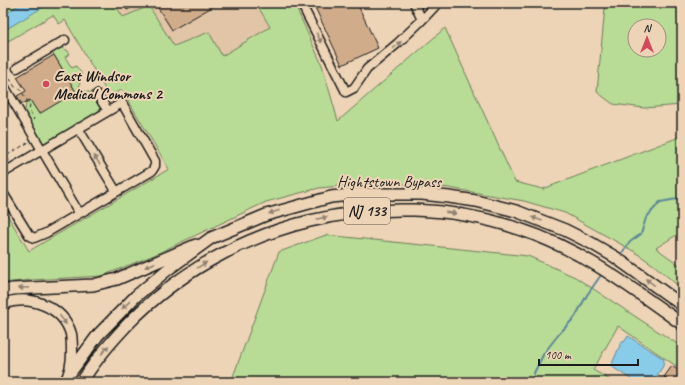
<svg xmlns="http://www.w3.org/2000/svg" width="685" height="385" viewBox="0 0 685 385" font-family="Caveat,sans-serif">
	<style>
		.built { fill: #e1c5a6 }
		.green { fill: #b8dc96; stroke: #6a7c59; fill-rule: evenodd }
		.water { fill: #89ccea; stroke: #5d8698 }
		.lines { fill: none; stroke-linecap: round; stroke-linejoin: round }
		.stream { stroke: #5d8698; stroke-width: 2 }
		.building { fill: #d0ac8a; stroke: #1c1c1c }
		.minor-casing { stroke: #1c1c1c; stroke-width: 11 }
		.major-casing { stroke: #1c1c1c; stroke-width: 13 }
		.highway-casing { stroke: #1c1c1c; stroke-width: 14 }
		.path { stroke: #1c1c1c; stroke-width: 1; stroke-dasharray: 4 3; stroke-linecap: butt }
		.minor { stroke: #eed4b6; stroke-width: 8 }
		.major { stroke: #eed4b6; stroke-width: 10 }
		.highway { stroke: #eed4b6; stroke-width: 11 }
		.oneway { fill: #908171 }
		.poi-dot { fill: #d1495b; stroke: #eed4b6; stroke-width: 1.5 }
		.labels { text-anchor: middle; stroke-width: 4; stroke-linejoin: round; paint-order: stroke }
		.shield { fill: #eed4b6; stroke: #5b534a; stroke-width: 1 }
		.shield-label { font-size: 15px; font-weight: bold; fill: #1c1c1c }
		.poi-label { font-size: 16px; font-weight: bold; fill: #1c1c1c; stroke: #eed4b6; text-anchor: start }
		.street-label { font-size: 16px; fill: #1c1c1c; stroke: #eed4b6 }
	</style>
	<rect width="100%" height="100%" fill="#eed4b6"/>
	<filter id="ink" filterUnits="userSpaceOnUse"><feTurbulence type="fractalNoise" baseFrequency=".025" numOctaves="2"/><feDisplacementMap in="SourceGraphic" scale="8" xChannelSelector="R" yChannelSelector="G"/><feConvolveMatrix kernelMatrix="1 2 1 2 8 2 1 2 1" color-interpolation-filters="sRGB"/></filter>
	<g filter="url(#ink)">
		<!-- built -->
		<path class="built" d="M114,3H256L270,27L222,57L187,42L174,47L149,6L123,17Z"/>
		<!-- green -->
		<path class="green" d="M3,3H114L123,17L149,6L174,46L209,32L222,56L270,27L256,3H294L322,65L338,121L445,28L515,182L543,189L682,136V234H678L656,248L682,267V289L655,266L635,252L565,213L524,201L443,187L381,182L319,188L266,202L154,255L102,276L31,280L3,283V244L5,243L3,239V208L29,251L169,169L122,90L110,95L105,89L65,20L59,24L53,15L3,44Z
			M604,3H682V105L644,108L613,104L597,92L605,7ZM635,26H659V50H635Z
			M59,48H63L68,51L70,54L65,57L72,68L76,66L82,74L81,75L75,74L73,80L80,82L79,90L93,93L100,108L96,117L42,149L20,113L25,110L26,105L25,103L30,100L76,92L52,52Z
			M326,235L528,256L575,277L682,347V370L618,326L593,370L614,382H231L279,252Z"/>
		<!-- water -->
		<path class="water" d="M21,3H50L3,31V15L10,11Z
			M628,336L664,359L663,366L653,382H635L611,366L621,343L625,341Z"/>
		<g class="lines">
			<!-- stream -->
			<path class="stream" d="M679,3L682,8
				M622,253L630,242L641,234L646,218L660,202L677,199L682,196
				M534,382V373L544,353L559,334L575,317L587,295L601,275"/>
		</g>
		<!-- building -->
		<path class="building" d="M123,3H139L127,10Z
			M155,3H219L172,30Z
			M313,3H357L378,48L342,65Z
			M54,55L76,92L39,114L30,100L22,104L17,96L26,91L17,77Z
			M672,366L682,373V382H671L664,377Z"/>
		<g class="lines">
			<defs>
				<path id="minor" d="M301,3L346,92L354,88L367,69L398,43L422,20
					M414,3L422,20L438,3
					M17,68L65,40
					M3,84L79,213
					M97,94L108,111
					M78,128L116,191
					M3,173L122,103L155,161V166L152,171L46,233L34,238L29,235L3,193"/>
				<path id="major" d="M3,304C29,294 63,306 71,334C72,340 72,347 72,353C72,364 70,373 65,382"/>
				<path id="highway" d="M3,291L13,289L93,285L117,279L196,245
					M70,373L98,335L136,296L167,270L211,238L266,215L331,197L359,194H422L449,197L476,201L516,211L565,230L591,243L615,257L682,305
					M82,382C94,361 110,343 127,325C226,222 383,183 519,229C581,249 629,286 682,324"/>
			</defs>
			<!-- minor casing -->
			<use href="#minor" class="minor-casing"/>
			<!-- major casing -->
			<use href="#major" class="major-casing"/>
			<!-- highway casing -->
			<use href="#highway" class="highway-casing"/>
			<!-- path -->
			<path class="path" d="M3,70V71
				M9,79H10L15,87L20,89L30,105L29,111L34,119L33,120
				M9,161L6,156L29,142"/>
			<!-- minor -->
			<use href="#minor" class="minor"/>
			<!-- major -->
			<use href="#major" class="major"/>
			<!-- highway -->
			<use href="#highway" class="highway"/>
		</g>
		<!-- one-way arrows -->
		<defs><path id="oneway-solid" d="M-6-.8H1V-3.2L6.5 0L1 3.2V.8H-6Z"/></defs>
		<g class="oneway">
			<use href="#oneway-solid" transform="translate(319 38) rotate(63)"/>
			<use href="#oneway-solid" transform="translate(397 45) rotate(-42)"/>
			<use href="#oneway-solid" transform="translate(97 160) rotate(-121)"/>
			<use href="#oneway-solid" transform="translate(274 212) rotate(163)"/>
			<use href="#oneway-solid" transform="translate(451 213) rotate(8)"/>
			<use href="#oneway-solid" transform="translate(322 218) rotate(-12)"/>
			<use href="#oneway-solid" transform="translate(537 219) rotate(-160)"/>
			<use href="#oneway-solid" transform="translate(150 265) rotate(156)"/>
			<use href="#oneway-solid" transform="translate(202 265) rotate(-32)"/>
			<use href="#oneway-solid" transform="translate(650 282) rotate(-144)"/>
			<use href="#oneway-solid" transform="translate(24 288) rotate(177)"/>
			<use href="#oneway-solid" transform="translate(126 305) rotate(136)"/>
			<use href="#oneway-solid" transform="translate(63 320) rotate(54)"/>
			<use href="#oneway-solid" transform="translate(105 350) rotate(-50)"/>
		</g>
	</g>
	<!-- markers -->
	<circle class="poi-dot" cx="46" cy="84" r="4"/>
	<g class="labels">
		<!-- shield labels -->
		<rect class="shield" x="344" y="198" width="46" height="26" rx="3"/>
		<g class="shield-label">
			<text x="367" y="216">NJ 133</text>
		</g>
		<!-- poi labels -->
		<g class="poi-label">
			<text x="54" y="81">East Windsor<tspan x="54" dy="18">Medical Commons 2</tspan></text>
		</g>
		<!-- street labels -->
		<g class="street-label">
			<text x="389" y="187">Hightstown Bypass</text>
		</g>
	</g>
	<!-- margin -->
	<rect width="685" height="385" fill="none" stroke="#eed4b6" stroke-width="16"/>
	<rect x="8" y="8" width="669" height="369" fill="none" stroke="#1c1c1c" stroke-width="1.5" filter="url(#ink)"/>
	<!-- north arrow -->
	<g transform="translate(647 38)"><circle r="19" fill="#eed4b6" stroke="#9a8a78"/>
	<path d="M0-3L7 15L0 10L-7 15Z" fill="#d1495b"/>
	<text y="-6" font-size="11" font-weight="bold" text-anchor="middle" fill="#1c1c1c">N</text>
	</g>
	<!-- scale -->
	<path d="M539 359v6h99v-6" fill="none" stroke="#1c1c1c" stroke-width="2"/>
	<text x="545" y="359" font-size="12" fill="#1c1c1c" stroke="#eed4b6" stroke-width="3" paint-order="stroke">100 m</text>
</svg>
